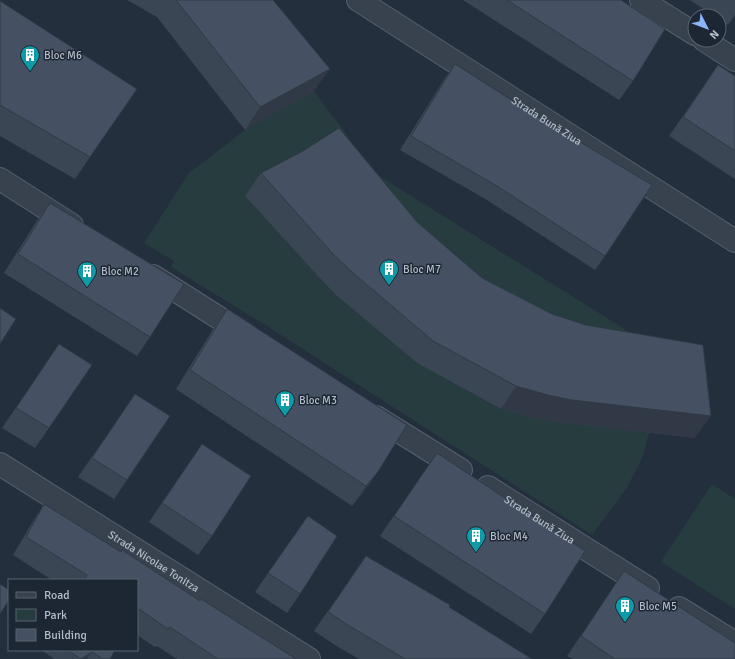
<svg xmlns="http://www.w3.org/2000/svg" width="735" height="659" viewBox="0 0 735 659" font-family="Signika,sans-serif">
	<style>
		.green { fill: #263c3f }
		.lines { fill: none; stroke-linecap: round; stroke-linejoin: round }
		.minor-casing { stroke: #565f6c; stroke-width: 24 }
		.minor { stroke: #38414e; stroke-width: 22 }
		.wall { fill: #3b4654 }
		.shaded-wall { fill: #303945 }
		.building { fill: #455162; stroke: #303945 }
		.labels { text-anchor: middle; stroke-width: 3; stroke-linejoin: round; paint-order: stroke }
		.poi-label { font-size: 11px; fill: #b4bcc9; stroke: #1d2633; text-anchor: start }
		.street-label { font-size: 11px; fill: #b4bcc9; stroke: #1d2633 }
	</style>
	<rect width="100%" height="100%" fill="#242f3e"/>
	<!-- green -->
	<path class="green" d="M314,91L376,174L687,368L336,295L417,363L501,409L649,433L642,459L626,489L592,535L267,326L171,267L174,261L144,243L189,173L245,130Z
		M712,484L735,499V609L661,562Z"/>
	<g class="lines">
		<defs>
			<g id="minor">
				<path id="s1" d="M358,0L735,241"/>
				<path d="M641,0L695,34"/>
				<path d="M704,40L735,60"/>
				<path d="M0,179L72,225"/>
				<path d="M153,276L246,335"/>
				<path d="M376,417L461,470"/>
				<path id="s2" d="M0,464L309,659"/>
				<path id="s3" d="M488,487L648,588"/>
				<path d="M679,608L735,643"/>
			</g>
		</defs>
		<!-- minor casing -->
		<use href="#minor" class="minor-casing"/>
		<!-- minor -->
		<use href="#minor" class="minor"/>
	</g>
	<!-- wall -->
	<path class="wall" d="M127,0H273L314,91L245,130L157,17Z
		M463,0H621L633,81L619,100Z
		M690,0H735V15L728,25L719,20V16H714Z
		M0,1L90,157L75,179L0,136Z
		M455,64L605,256L595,270L487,200L400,150L445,78Z
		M718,65L735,76V179L669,136Z
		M261,173L417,222L482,278L695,438L556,422L532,418L501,409L417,363L336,295L319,277L245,196Z
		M50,203L150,337L137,356L4,273L36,222Z
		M227,309L377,473L363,493L352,506L176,389L213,329Z
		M59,344L49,428L35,448L2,428Z
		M135,394L127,480L114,499L78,477Z
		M202,444L212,536L198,555L149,522Z
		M437,453L545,614L531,634L380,536Z
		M44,504L200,601L296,659H177L157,646L155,647L137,635V580H52L13,555L32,523Z
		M308,516L300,594L287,613L255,592Z
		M366,556L449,607L532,659H359L338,647L314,631Z
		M624,571L735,659H573L567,656Z
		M41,650H115L110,659H53V658Z"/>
	<!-- shaded-wall -->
	<path class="shaded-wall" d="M330,69L314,91L245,130L260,107Z
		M516,386L711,416L695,438L556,422L532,418L501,409Z
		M377,473L363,493L352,506L366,486Z
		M92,652L87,659H81Z"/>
	<!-- building -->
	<path class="building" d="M176,0H273L330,69L260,107Z
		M507,0H621L665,29L633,81Z
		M0,1L137,89L90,157L0,105Z
		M455,64L540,118L652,185L605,256L497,186L411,136Z
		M718,65L735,76V151L683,117Z
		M339,128L417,222L482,278L552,314L586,325L703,345L711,416L572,400L548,395L516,386L433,341L352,272L334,255L261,173L303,151Z
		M50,203L184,284L150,337L18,254Z
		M0,308L16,319L0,344Z
		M227,309L407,425L377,473L366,486L190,370Z
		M59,344L92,365L49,428L16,408Z
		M135,394L170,416L127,480L92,458Z
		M202,444L251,476L212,536L162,503Z
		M437,453L585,551L545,614L394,516Z
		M44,504L121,552L122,550L200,601L201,599L296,659H218L170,627L168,629L139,609L137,612V580H84L87,575L26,537Z
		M308,516L337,536L300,594L268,573Z
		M366,556L450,605L449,607L532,659H405L351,627L328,612Z
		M624,571L735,643V659H615L581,636Z
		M0,584L9,590V600L0,614Z
		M67,650H115L110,659H103L92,652L81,659Z"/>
	<!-- icons -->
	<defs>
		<symbol id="building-pin" viewBox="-11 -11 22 30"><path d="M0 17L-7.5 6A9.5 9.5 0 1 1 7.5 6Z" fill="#0f9aa8" stroke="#1d2633"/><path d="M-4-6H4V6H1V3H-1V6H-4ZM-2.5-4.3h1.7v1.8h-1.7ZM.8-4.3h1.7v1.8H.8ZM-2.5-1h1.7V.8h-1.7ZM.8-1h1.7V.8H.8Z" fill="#fff"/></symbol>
	</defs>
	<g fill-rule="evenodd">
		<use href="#building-pin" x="19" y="44" width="22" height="30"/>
		<use href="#building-pin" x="378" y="258" width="22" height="30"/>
		<use href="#building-pin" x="76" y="260" width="22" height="30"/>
		<use href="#building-pin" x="274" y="389" width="22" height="30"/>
		<use href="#building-pin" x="465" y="525" width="22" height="30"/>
		<use href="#building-pin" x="614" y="595" width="22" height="30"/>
	</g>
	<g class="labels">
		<!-- poi labels -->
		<g class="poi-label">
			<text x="44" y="59">Bloc M6</text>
			<text x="403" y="273">Bloc M7</text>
			<text x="101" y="275">Bloc M2</text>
			<text x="299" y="404">Bloc M3</text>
			<text x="490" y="540">Bloc M4</text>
			<text x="639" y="610">Bloc M5</text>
		</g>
		<!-- street labels -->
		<g class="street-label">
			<text dy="4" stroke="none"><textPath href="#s1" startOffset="224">Strada Bună Ziua</textPath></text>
			<text dy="4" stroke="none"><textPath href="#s3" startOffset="61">Strada Bună Ziua</textPath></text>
			<text dy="4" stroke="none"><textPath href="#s2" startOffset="182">Strada Nicolae Tonitza</textPath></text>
		</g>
	</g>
	<!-- legend -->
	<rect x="8" y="579" width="130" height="72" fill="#1d2633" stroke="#59626f"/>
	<rect x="16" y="592" width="20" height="6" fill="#38414e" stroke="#59626f"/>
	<text x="44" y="599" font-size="12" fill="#b4bcc9">Road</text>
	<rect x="16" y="609" width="20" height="12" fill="#263c3f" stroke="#59626f"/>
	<text x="44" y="619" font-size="12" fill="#b4bcc9">Park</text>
	<rect x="16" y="629" width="20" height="12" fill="#455162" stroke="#59626f"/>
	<text x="44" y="639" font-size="12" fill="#b4bcc9">Building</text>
	<!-- north arrow -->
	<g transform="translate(707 28) rotate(132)"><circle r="19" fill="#1d2633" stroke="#59626f"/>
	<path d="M0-3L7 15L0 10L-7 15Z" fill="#8ab4f8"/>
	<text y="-6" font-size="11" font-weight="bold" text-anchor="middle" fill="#b4bcc9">N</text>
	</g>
</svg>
